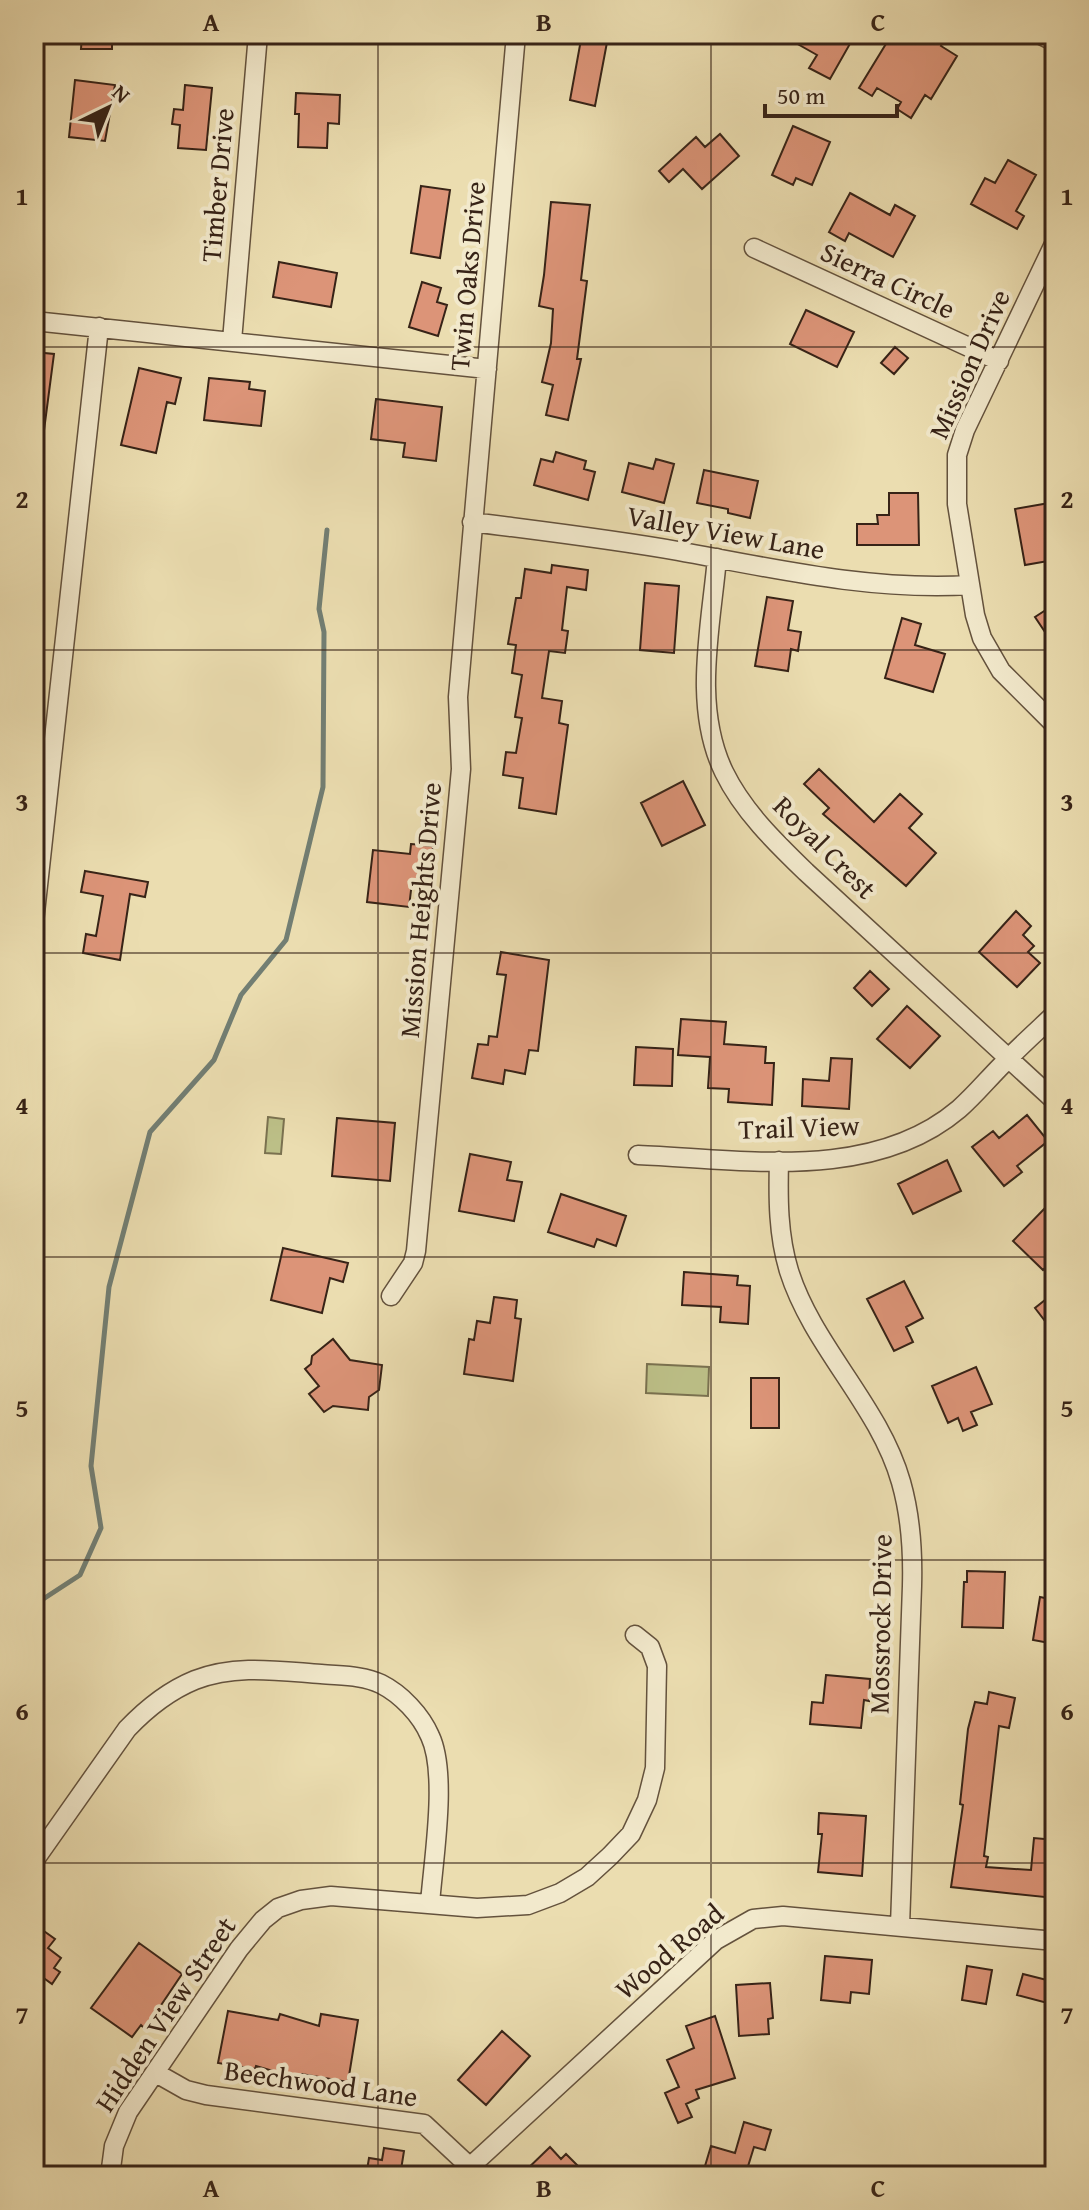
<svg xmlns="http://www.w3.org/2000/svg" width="1089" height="2210" viewBox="0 0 1089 2210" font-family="'Gentium Book Plus',serif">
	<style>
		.green { fill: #bcbf87; stroke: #7a714f; stroke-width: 2 }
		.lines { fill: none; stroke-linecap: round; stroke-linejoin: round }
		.stream { stroke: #727e73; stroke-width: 5 }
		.building { fill: #dc9478; stroke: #372317; stroke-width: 2 }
		.minor-casing { stroke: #64523d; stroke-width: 21 }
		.minor { stroke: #f2e9cc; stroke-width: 18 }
		.grid { fill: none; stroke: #372317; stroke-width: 2; stroke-opacity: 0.55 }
		.labels { text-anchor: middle; stroke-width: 8; stroke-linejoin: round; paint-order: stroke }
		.street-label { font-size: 28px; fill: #372317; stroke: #f2e9cc }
		.neatline { fill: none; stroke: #372317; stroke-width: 3 }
		.grid-label { font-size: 26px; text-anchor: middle; font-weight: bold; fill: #372317 }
	</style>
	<rect width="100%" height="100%" fill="#ebddb0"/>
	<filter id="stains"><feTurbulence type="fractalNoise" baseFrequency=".0025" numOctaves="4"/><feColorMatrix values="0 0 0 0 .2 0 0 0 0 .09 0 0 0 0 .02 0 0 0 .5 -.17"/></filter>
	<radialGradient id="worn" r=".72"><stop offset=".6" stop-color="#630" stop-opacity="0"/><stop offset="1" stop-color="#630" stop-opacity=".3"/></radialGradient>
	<!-- green -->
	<path class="green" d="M268,1117L284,1119L281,1154L265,1153Z
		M647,1364L709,1367L708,1396L646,1393Z"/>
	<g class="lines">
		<!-- stream -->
		<path class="stream" d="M34,1605L80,1575L101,1528L91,1466L109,1287L150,1132L214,1060L241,995L286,940L323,787L324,632L319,609L327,530"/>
	</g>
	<!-- building -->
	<path class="building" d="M82,34H112V49H81Z
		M582,34L608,37L595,106L570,100Z
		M780,34H836L851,42L830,79L809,68L817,55Z
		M892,34H947L941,46L957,56L931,99L925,95L911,118L897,109L901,102L877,88L872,96L859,88Z
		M75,80L115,85L105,141L69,137Z
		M185,85L212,88L206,150L178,148L180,125L172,124L174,109L183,110Z
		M296,93L340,95L339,124L328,123L327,148L298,147L299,114H295Z
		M793,126L830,142L812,185L796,178L793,185L772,175Z
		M720,134L739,156L702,189L683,169L669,182L659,171L696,137L705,147Z
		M1008,160L1036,175L1016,211L1024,216L1017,229L971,204L985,178L995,183Z
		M421,186L450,190L440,258L411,253Z
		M850,193L890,215L895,205L915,216L893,257L849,233L845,241L829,232Z
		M551,202L590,205L581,280L587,281L577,359H581L568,420L546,415L553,385L542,382L551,343L553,309L539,306L544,275Z
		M279,262L337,273L331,307L273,297Z
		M422,282L441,288L437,302L447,305L438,336L409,327Z
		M806,310L854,332L837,367L790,344Z
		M895,347L908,358L894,374L881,363Z
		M34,352L54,354L43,438H34Z
		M139,368L181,378L175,404L167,402L156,453L121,445Z
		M209,378L250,382L249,389L265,391L261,426L204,420Z
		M376,399L442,407L436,461L403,457L405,443L371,439Z
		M556,452L586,461L584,469L595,472L588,500L534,485L541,459L553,462Z
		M656,459L674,464L664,503L622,492L629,463L653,469Z
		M704,470L758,481L750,518L728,513V509L697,503Z
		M889,493H918L919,545H857V524H878L877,515H889Z
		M1055,502V543L1051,544L1054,560L1025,565L1015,509Z
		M552,565L588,570L586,590L567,587L562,630L568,631L565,653L549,651L542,698L562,701L559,723L568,725L556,814L519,808L523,778L503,775L506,752L516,753L522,718L515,717L522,675L512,673L516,645L508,644L516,598H521L525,569L551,573Z
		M645,583L679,586L674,653L640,650Z
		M767,597L793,601L788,630L801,632L798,651L791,649L788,671L755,666Z
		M1055,604V647L1035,617Z
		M902,618L921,624L915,645L945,654L933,692L885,678Z
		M819,769L874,822L900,794L922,814L909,828L936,853L906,886L823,814L829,808L804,784Z
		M683,781L705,825L662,846L641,803Z
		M411,844L433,846L429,884L412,882L409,907L367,902L373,850L410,854Z
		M85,871L148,882L145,897L130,894L120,960L83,953L86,934L96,936L103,896L81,892Z
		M1016,911L1031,926L1023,935L1034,946L1028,952L1040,963L1017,987L979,952Z
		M501,952L549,960L538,1051L529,1050L525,1074L505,1070L503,1084L472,1078L478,1044L488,1045L489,1036L497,1037L506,975L497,974Z
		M870,971L889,989L872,1006L854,988Z
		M907,1006L940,1036L910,1068L877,1039Z
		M681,1019L726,1022L724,1044L766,1047L765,1063H774L772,1105L728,1102L729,1089L708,1088L710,1057L678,1055Z
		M636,1047L673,1049L672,1086L634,1085Z
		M831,1058L852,1059L849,1109L802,1106L803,1079L829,1081Z
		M1027,1115L1048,1141L1017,1166L1022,1172L1004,1186L972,1147L993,1131L999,1138Z
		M337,1118L395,1123L390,1181L332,1176Z
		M470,1154L511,1162L507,1180L522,1182L514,1221L459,1211Z
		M947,1160L961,1191L913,1214L898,1184Z
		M561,1194L626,1216L616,1246L597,1239L594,1247L548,1232Z
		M1047,1206L1055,1214V1258L1043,1270L1013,1241Z
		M283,1248L348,1263L343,1282L330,1278L322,1313L271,1300Z
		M684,1272L738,1276L737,1285L750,1286L748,1324L720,1322L721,1307L682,1305Z
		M904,1281L923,1318L906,1327L913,1342L894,1351L867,1299Z
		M1055,1292V1334L1035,1308Z
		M494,1297L517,1300L515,1318L521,1319L513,1381L464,1374L469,1339L474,1340L477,1321L490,1323Z
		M333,1339L350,1360L382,1365L379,1390L369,1397L368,1410L333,1406L324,1412L309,1394L319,1386L305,1369L311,1364L312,1356Z
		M976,1367L992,1404L971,1412L977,1425L963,1431L958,1418L948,1423L932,1386Z
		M751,1378H779V1428H751Z
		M967,1571L1005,1572L1003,1628L962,1627L964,1582H967Z
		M1040,1597L1055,1600V1644L1033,1640Z
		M826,1675L870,1679L869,1701L864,1700L861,1728L810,1724L812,1702L823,1703Z
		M989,1692L1015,1698L1009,1728L999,1726L984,1856L988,1857L986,1867L1031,1870L1034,1838L1055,1840L1054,1898L951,1887L963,1805L960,1804L968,1729L975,1702L987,1704Z
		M819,1813L866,1816L862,1876L818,1872L822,1834H818Z
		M34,1924L55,1939L48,1948L61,1958L54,1968L60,1972L52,1984L34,1971Z
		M139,1943L182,1974L145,2029L141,2025L132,2037L91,2008Z
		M825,1956L872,1960L869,1994L851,1992L850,2003L821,2000Z
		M967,1966L992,1970L986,2004L962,2000Z
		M1023,1974L1055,1982V2005L1017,1995Z
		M770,1983L773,2018L768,2019L769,2034L739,2036L736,1985Z
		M228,2011L278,2020L280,2014L319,2026L321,2014L358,2020L348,2082L302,2074L300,2079L256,2066L255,2069L218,2063Z
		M715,2016L735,2078L696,2090L699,2098L686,2104L692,2117L678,2123L665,2093L679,2087L667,2060L694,2048L686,2026Z
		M502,2031L530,2056L486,2105L458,2080Z
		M744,2122L771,2130L765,2150L754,2147L745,2176H702L711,2146L735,2153Z
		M550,2147L561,2159L566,2154L588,2176H520Z
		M384,2148L404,2151L400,2176H366L369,2158L382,2160Z"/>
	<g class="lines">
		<defs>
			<path id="minor" d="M1039,34L1055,42
				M1055,242L965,430L957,455V504L975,615L982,638L1001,671L1055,725
				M754,248L999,361
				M34,321L487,369
				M232,341L258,34
				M472,522C541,531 610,539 678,551C776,569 871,591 970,585
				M717,558C711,627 692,706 724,772C743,811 775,842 806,872L1055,1101
				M34,922L99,327
				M638,1155C742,1159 872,1183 959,1109C974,1096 988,1079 1002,1065C1019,1047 1037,1031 1055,1014
				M779,1161C778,1198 778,1235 789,1271C813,1347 879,1405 901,1482C911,1517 913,1551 912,1586L900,1926
				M391,1296L413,1263L416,1251L461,769L458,697L516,34
				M34,1861L127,1729C147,1708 168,1691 195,1680C236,1664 279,1671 321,1674C341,1676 362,1675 381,1684C401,1694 421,1715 430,1736C448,1774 433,1861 430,1904
				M156,2073L186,2090L206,2095L424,2124L469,2166
				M110,2176L114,2146L128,2112L239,1949L263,1920L278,1908L301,1900L331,1896L477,1908L528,1905L560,1893L587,1877L610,1856L631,1834L647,1800L655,1768L657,1666L650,1647L635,1635
				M460,2176L716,1940L753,1919L783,1916L1055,1941"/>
		</defs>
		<!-- minor casing -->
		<use href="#minor" class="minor-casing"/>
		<!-- minor -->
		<use href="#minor" class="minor"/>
	</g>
	<!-- grid -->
	<path class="grid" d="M378,34V2176M711,34V2176M34,347H1055M34,650H1055M34,953H1055M34,1257H1055M34,1560H1055M34,1863H1055"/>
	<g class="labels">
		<!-- street labels -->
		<g class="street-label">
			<text transform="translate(217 185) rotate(-85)" y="10">Timber Drive</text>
			<text transform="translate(467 276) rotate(-85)" y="10">Twin Oaks Drive</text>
			<text transform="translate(888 280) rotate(25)" y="10">Sierra Circle</text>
			<text transform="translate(969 364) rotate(-66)" y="10">Mission Drive</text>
			<text transform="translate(726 532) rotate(10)" y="10">Valley View Lane</text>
			<text transform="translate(825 847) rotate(45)" y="10">Royal Crest</text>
			<text transform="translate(420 910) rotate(-85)" y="10">Mission Heights Drive</text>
			<text transform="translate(799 1127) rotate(-2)" y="10">Trail View</text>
			<text transform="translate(880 1624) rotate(-89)" y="10">Mossrock Drive</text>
			<text transform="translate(669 1951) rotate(-40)" y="10">Wood Road</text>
			<text transform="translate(165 2014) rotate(-56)" y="10">Hidden View Street</text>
			<text transform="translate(321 2083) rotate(8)" y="10">Beechwood Lane</text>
		</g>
	</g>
	<!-- margin -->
	<rect width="1089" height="2210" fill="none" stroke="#ebddb0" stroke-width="88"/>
	<!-- north arrow -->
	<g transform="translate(108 108) rotate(43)" stroke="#f2e9cc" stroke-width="6" paint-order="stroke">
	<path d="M0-6L14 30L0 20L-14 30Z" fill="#372317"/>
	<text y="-12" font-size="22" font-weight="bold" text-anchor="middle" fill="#372317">N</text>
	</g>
	<!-- scale -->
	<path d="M765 104v12h132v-12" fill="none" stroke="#372317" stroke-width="4"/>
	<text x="777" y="104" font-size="24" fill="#372317" stroke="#f2e9cc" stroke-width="6" paint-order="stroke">50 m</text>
	<rect x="44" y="44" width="1001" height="2122" class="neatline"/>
	<g class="grid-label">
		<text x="211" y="31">A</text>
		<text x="544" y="31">B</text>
		<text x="878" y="31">C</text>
		<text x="22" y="205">1</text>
		<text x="1067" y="205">1</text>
		<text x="22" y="508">2</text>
		<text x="1067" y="508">2</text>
		<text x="22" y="811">3</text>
		<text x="1067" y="811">3</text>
		<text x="22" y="1114">4</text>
		<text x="1067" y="1114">4</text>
		<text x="22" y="1417">5</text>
		<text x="1067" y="1417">5</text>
		<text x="22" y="1720">6</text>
		<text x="1067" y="1720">6</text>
		<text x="22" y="2024">7</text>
		<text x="1067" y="2024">7</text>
		<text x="211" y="2197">A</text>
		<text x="544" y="2197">B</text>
		<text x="878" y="2197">C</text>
	</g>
	<rect width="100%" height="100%" filter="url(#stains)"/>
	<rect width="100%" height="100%" fill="url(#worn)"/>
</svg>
